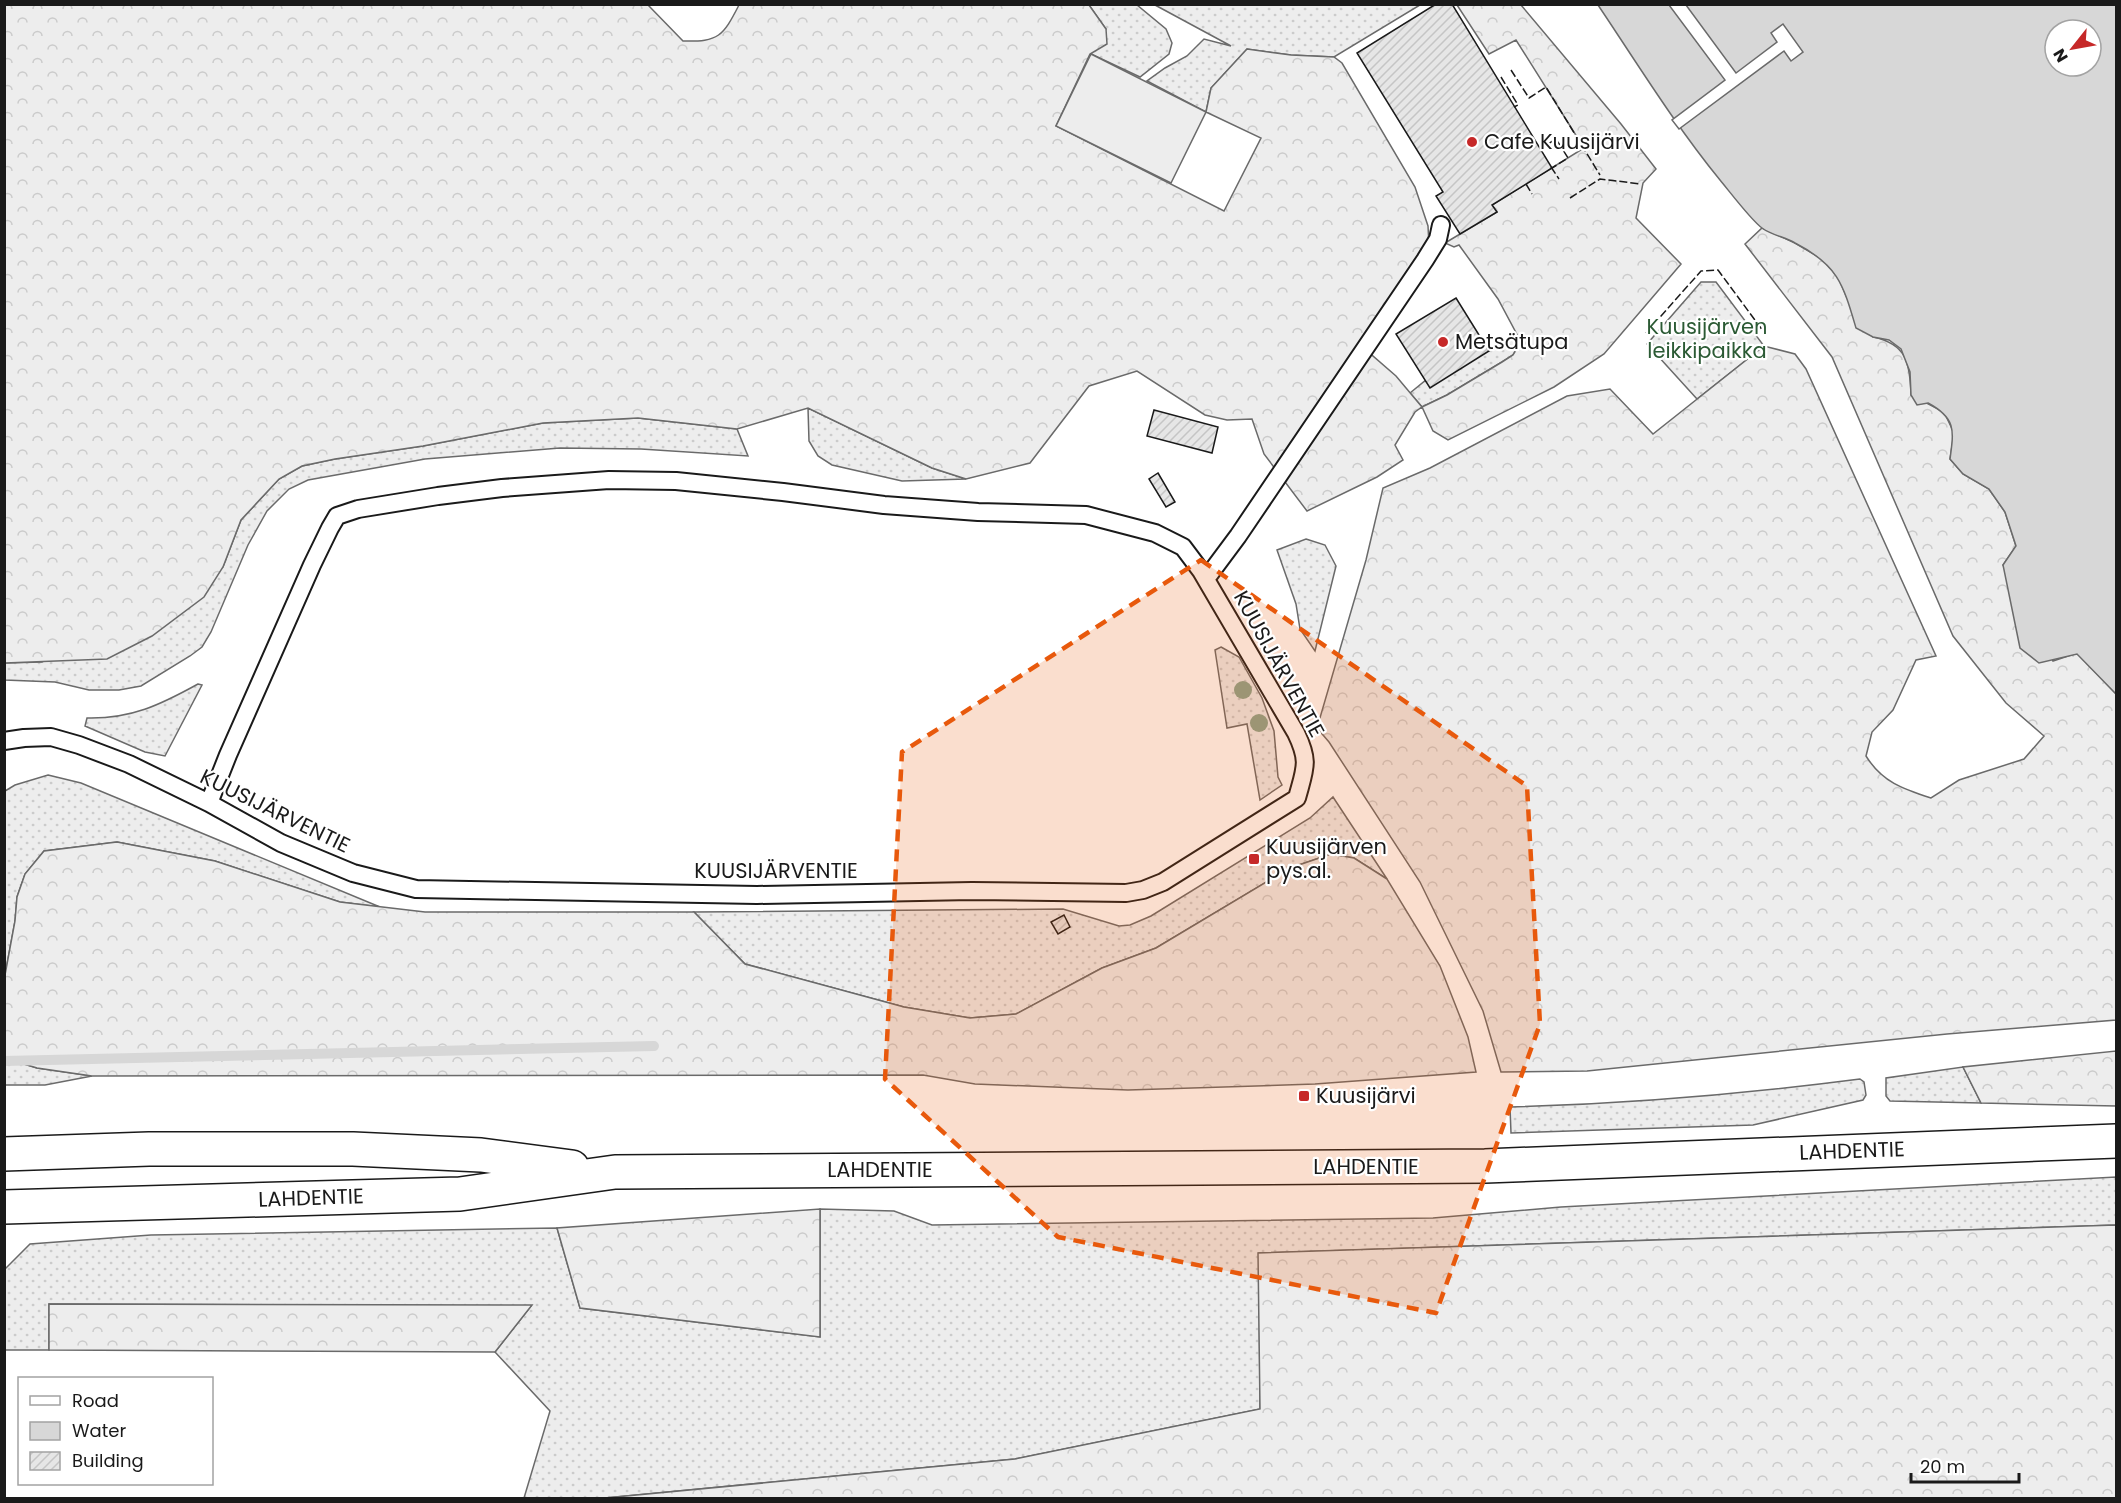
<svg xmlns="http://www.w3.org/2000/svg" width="2121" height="1503" viewBox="0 0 2121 1503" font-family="Poppins,sans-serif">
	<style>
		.grass { fill: url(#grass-dots); stroke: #6a6a6a; stroke-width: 1.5 }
		.forest { fill: url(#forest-crowns); stroke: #6a6a6a; stroke-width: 1.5 }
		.pitch { fill: #ededed; stroke: #6a6a6a; stroke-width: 1.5 }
		.water { fill: #d7d7d7; stroke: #6a6a6a; stroke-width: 1.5; fill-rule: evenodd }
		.pier { fill: #fff; stroke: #6a6a6a; stroke-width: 1.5 }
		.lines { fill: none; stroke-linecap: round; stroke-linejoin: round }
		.stream { stroke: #d7d7d7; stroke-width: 10 }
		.building { fill: url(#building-hatch); stroke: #1a1a1a; stroke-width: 1.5 }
		.service-casing { stroke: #1a1a1a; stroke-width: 20 }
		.secondary-casing { stroke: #1a1a1a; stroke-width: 36 }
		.service { stroke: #fff; stroke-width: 16 }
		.secondary { stroke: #fff; stroke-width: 33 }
		.fence { stroke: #1a1a1a; stroke-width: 1.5; stroke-dasharray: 8 3; stroke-linecap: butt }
		.tree { fill: #8aa48f }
		.marked { fill: #e8590c; fill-opacity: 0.2; stroke: #e8590c; stroke-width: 4.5; stroke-dasharray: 12 8; stroke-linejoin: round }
		.poi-dot { fill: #c62828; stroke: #fff; stroke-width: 2 }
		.labels { text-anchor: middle; stroke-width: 4.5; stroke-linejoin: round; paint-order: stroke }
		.poi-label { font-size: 21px; fill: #1a1a1a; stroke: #fff; text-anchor: start }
		.park-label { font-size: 21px; fill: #2b5a34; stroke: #fff }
		.street-label { font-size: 21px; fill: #1a1a1a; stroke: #fff }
	</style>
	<defs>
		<pattern id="grass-dots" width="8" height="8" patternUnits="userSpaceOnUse" patternTransform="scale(1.5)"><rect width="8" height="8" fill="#ededed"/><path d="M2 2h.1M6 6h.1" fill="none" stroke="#cbcbcb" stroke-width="1.8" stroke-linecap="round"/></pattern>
		<pattern id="forest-crowns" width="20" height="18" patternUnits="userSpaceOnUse" patternTransform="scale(1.5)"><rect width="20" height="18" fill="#ededed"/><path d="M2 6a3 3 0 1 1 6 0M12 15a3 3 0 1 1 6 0" fill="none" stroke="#cbcbcb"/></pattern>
		<pattern id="building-hatch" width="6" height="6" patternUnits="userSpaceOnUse" patternTransform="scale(1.5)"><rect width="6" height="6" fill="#e6e6e6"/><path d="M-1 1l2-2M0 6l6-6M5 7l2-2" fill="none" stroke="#c5c5c5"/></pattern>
	</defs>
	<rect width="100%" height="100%" fill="#fff"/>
	<!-- grass -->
	<path class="grass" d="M1089,5H1137L1166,29L1172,43L1169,54L1140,77L1091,54L1106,29Z
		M1155,5H1420L1334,57L1291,55L1247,49L1211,88L1206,112L1147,81L1165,68L1187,56L1204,39L1231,46Z
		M1701,282H1716L1764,346L1697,399L1647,344Z
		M1517,332L1521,342L1513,355L1502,362L1447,395L1422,407L1410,393L1426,380L1430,387Z
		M808,408L932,468L966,479L902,481L832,465L818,456L809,441Z
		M638,418L737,429L748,456L641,449L560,448L425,459L308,480L289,489L267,511L248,545L211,632L202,647L190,656L141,686L119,690H89L55,682L5,680L4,663L42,662L223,567L241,520L279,479L302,466L335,459L423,446L543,423Z
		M1306,539L1325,545L1336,566L1315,651L1300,629L1296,604L1277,550Z
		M1221,647L1239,657L1262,698L1274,731L1278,777L1282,785L1260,800L1247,724L1227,728L1215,650Z
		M198,684L202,685L165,756L145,752L85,726L87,718C131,719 160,705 198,684Z
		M48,775L81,783L380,907L340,902L215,861L117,842L44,851L25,874L17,897L15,921L5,975V791L15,785Z
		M1333,797L1387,879L1354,858L1331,854L1290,868L1156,948L1102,968L1016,1014L970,1018L904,1007L745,964L694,912L1063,909L1119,926L1130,925L1151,916L1310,818Z
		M4,1058L37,1068L92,1076L45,1085H5Z
		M1963,1067L1981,1103L1890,1101L1886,1096V1078Z
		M1860,1079L1864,1082L1866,1095L1863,1100L1753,1125L1511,1133L1510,1107C1627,1104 1744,1094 1860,1079Z
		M2116,1177V1225L1259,1253L1260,1409L1015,1459L605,1498H524L550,1411L495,1352L531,1306L49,1304V1350H5V1269L30,1244L151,1235L557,1228L580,1308L820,1337V1209L894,1211L932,1225L1433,1218L1561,1207Z"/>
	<!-- forest -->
	<path class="forest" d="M4,5H648L683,41C719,42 723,36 739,5H1089L1106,29L1107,44L1090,54L1056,126L1224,211L1261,138L1206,112L1211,88L1247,49L1291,55L1334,57L1342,63L1415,187L1428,226L1429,245L1365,349L1396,376L1422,407L1447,395L1502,362L1513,355L1521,342L1498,299L1459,245L1454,247L1445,243L1497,212L1492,205L1584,148L1516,40L1489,54L1457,5H1521L1621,124L1656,169L1643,183L1636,218L1681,264L1604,354L1554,387L1448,440L1433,431L1422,407L1415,412L1395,445L1403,460L1377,477L1307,511L1264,454L1252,419L1227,420L1205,415L1137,371L1089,386L1030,463L966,479L932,468L808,408L737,429L638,418L543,423L423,446L335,459L302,466L279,479L241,520L223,567L204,597L152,636L107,659L5,663Z
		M1762,228L1795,243L1822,259L1838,277L1847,298L1873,337C1907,344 1910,363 1911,395L1944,412L1954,433L1950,459L1963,474L1989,489L2005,512L2016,546L2003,565L2053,661L2077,653L2116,694V1020L1947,1034L1587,1071L1501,1072L1483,1011L1420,882L1329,742L1317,728L1366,560L1383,488L1430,468L1567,396L1610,389L1653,434L1764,346L1795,354L1806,369L1936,656L1916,660L1893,710L1872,732L1866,756C1882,782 1903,789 1931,798L1959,780L2024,759L2044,736L2006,703L1953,636L1832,357L1745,244Z
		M117,842L215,861L340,902L425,912H694L745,964L904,1007L970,1018L1016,1014L1102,968L1156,948L1290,868L1331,854L1354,858L1387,879L1440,966L1468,1037L1476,1072L1315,1084L1128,1090L975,1084L923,1075L92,1076L37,1068L5,1058V975L15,921L17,897L25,874L44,851Z
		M2116,1051V1106L1981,1103L1963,1067Z
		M820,1209V1337L580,1308L557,1228Z
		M2116,1225V1498H605L1015,1459L1260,1409L1258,1253Z
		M49,1304L532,1305L495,1352L49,1350Z"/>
	<!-- pitch -->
	<path class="pitch" d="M1091,54L1206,112L1171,183L1056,126Z"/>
	<!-- water -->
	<path class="water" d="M1598,5H2116V694L2077,654L2039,663L2020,648L2003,565L2016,546L2005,512L1989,489L1963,474L1950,459C1954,430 1956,418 1928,403L1917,405L1911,395L1910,372L1901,349L1889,340L1873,337L1856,328C1843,284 1838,265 1795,243C1785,237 1771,235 1762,228C1751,220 1730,192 1720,180C1675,125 1637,63 1598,5ZM2055,30H2091V66H2055Z"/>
	<!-- pier -->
	<path class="pier" d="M1669,5H1686L1736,73L1777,42L1771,33L1783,24L1803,52L1791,61L1784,51L1679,129L1672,120L1725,80Z"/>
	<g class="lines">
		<!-- stream -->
		<path class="stream" d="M4,1061L654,1046"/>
	</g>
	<!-- building -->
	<path class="building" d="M1436,4H1452L1552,168L1492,205L1497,212L1460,234L1436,196L1443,192L1357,53Z
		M1456,298L1489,351L1430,388L1396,334Z
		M1154,410L1218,427L1212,453L1147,436Z
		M1158,473L1175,502L1166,507L1149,479Z
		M1064,915L1070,927L1058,934L1051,922Z"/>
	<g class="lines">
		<defs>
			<path id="service" d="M1206,579L1238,536L1425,260L1438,239L1441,225
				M4,741L24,738L51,737L79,745L129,764L209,803L281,843L353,873L416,889L757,895L972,891L1126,893L1143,890L1163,882L1297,798C1305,768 1310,762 1296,733L1201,571L1183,547L1155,533L1086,515L978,512L884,505L783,492L676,481L609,480L502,488L438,496L358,509L337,516L330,528L312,565L228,755L209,803"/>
			<path id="secondary" d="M4,1154L149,1149H353L481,1155L572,1167
				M4,1207L460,1194L615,1172L1485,1166L2116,1141"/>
		</defs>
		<!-- service casing -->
		<use href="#service" class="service-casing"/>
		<!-- secondary casing -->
		<use href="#secondary" class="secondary-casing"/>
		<!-- service -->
		<use href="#service" class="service"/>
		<!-- secondary -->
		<use href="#secondary" class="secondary"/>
		<!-- fence -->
		<path class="fence" d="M1511,70L1529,98L1546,87L1600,175
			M1501,77L1518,105L1514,107
			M1540,149L1556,139L1568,158L1552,168
			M1551,167L1559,179
			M1526,184L1532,194
			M1570,198L1600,179L1641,184
			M1646,333L1701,271L1718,270L1766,335"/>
	</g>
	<!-- trees -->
	<g class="tree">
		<circle cx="1243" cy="690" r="9"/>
		<circle cx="1259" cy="723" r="9"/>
	</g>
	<!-- marked area -->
	<path class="marked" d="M1201,560L1527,786L1540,1024L1436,1313L1058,1237L885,1079L902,752Z"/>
	<!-- markers -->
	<g class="poi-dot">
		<circle cx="1472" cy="142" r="6"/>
		<circle cx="1443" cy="342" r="6"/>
		<rect x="1248" y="853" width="12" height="12" rx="3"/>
		<rect x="1298" y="1090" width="12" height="12" rx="3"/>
	</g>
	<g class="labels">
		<!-- poi labels -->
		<g class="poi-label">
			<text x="1484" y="149">Cafe Kuusijärvi</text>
			<text x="1455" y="349">Metsätupa</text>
			<text x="1266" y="854">Kuusijärven<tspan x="1266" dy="24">pys.al.</tspan></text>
			<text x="1316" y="1103">Kuusijärvi</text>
		</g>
		<!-- park labels -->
		<g class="park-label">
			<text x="1707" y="334">Kuusijärven<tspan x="1707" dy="24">leikkipaikka</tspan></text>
		</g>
		<!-- street labels -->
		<g class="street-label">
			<text transform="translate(1279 664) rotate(61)" y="7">KUUSIJÄRVENTIE</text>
			<text transform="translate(275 811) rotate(26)" y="7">KUUSIJÄRVENTIE</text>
			<text x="776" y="878">KUUSIJÄRVENTIE</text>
			<text transform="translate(1852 1151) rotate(-2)" y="7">LAHDENTIE</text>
			<text x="1366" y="1174">LAHDENTIE</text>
			<text x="880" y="1177">LAHDENTIE</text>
			<text transform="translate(311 1198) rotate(-2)" y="7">LAHDENTIE</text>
		</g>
	</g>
	<!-- border -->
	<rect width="2121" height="1503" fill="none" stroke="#1a1a1a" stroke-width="12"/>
	<!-- legend -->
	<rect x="18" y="1377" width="195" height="108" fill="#ffffff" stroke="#a3a3a3" stroke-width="1.5"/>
	<rect x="30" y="1396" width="30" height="9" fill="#ffffff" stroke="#a3a3a3" stroke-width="1.5"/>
	<text x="72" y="1407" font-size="18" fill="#1a1a1a">Road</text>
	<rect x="30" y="1422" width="30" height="18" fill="#d7d7d7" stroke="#a3a3a3" stroke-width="1.5"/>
	<text x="72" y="1437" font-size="18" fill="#1a1a1a">Water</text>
	<rect x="30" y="1452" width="30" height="18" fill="url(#building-hatch)" stroke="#a3a3a3" stroke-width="1.5"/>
	<text x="72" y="1467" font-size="18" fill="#1a1a1a">Building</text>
	<!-- north arrow -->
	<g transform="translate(2073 48) rotate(239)"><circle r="28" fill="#ffffff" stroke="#a3a3a3" stroke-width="1.5"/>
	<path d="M0-4.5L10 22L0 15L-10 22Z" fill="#c62828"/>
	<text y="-9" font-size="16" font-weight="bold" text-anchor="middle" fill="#1a1a1a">N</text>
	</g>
	<!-- scale -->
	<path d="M1911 1473v9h108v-9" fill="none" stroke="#1a1a1a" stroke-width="3"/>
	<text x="1920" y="1473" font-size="18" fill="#1a1a1a" stroke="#ffffff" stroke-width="4.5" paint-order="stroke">20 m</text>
</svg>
